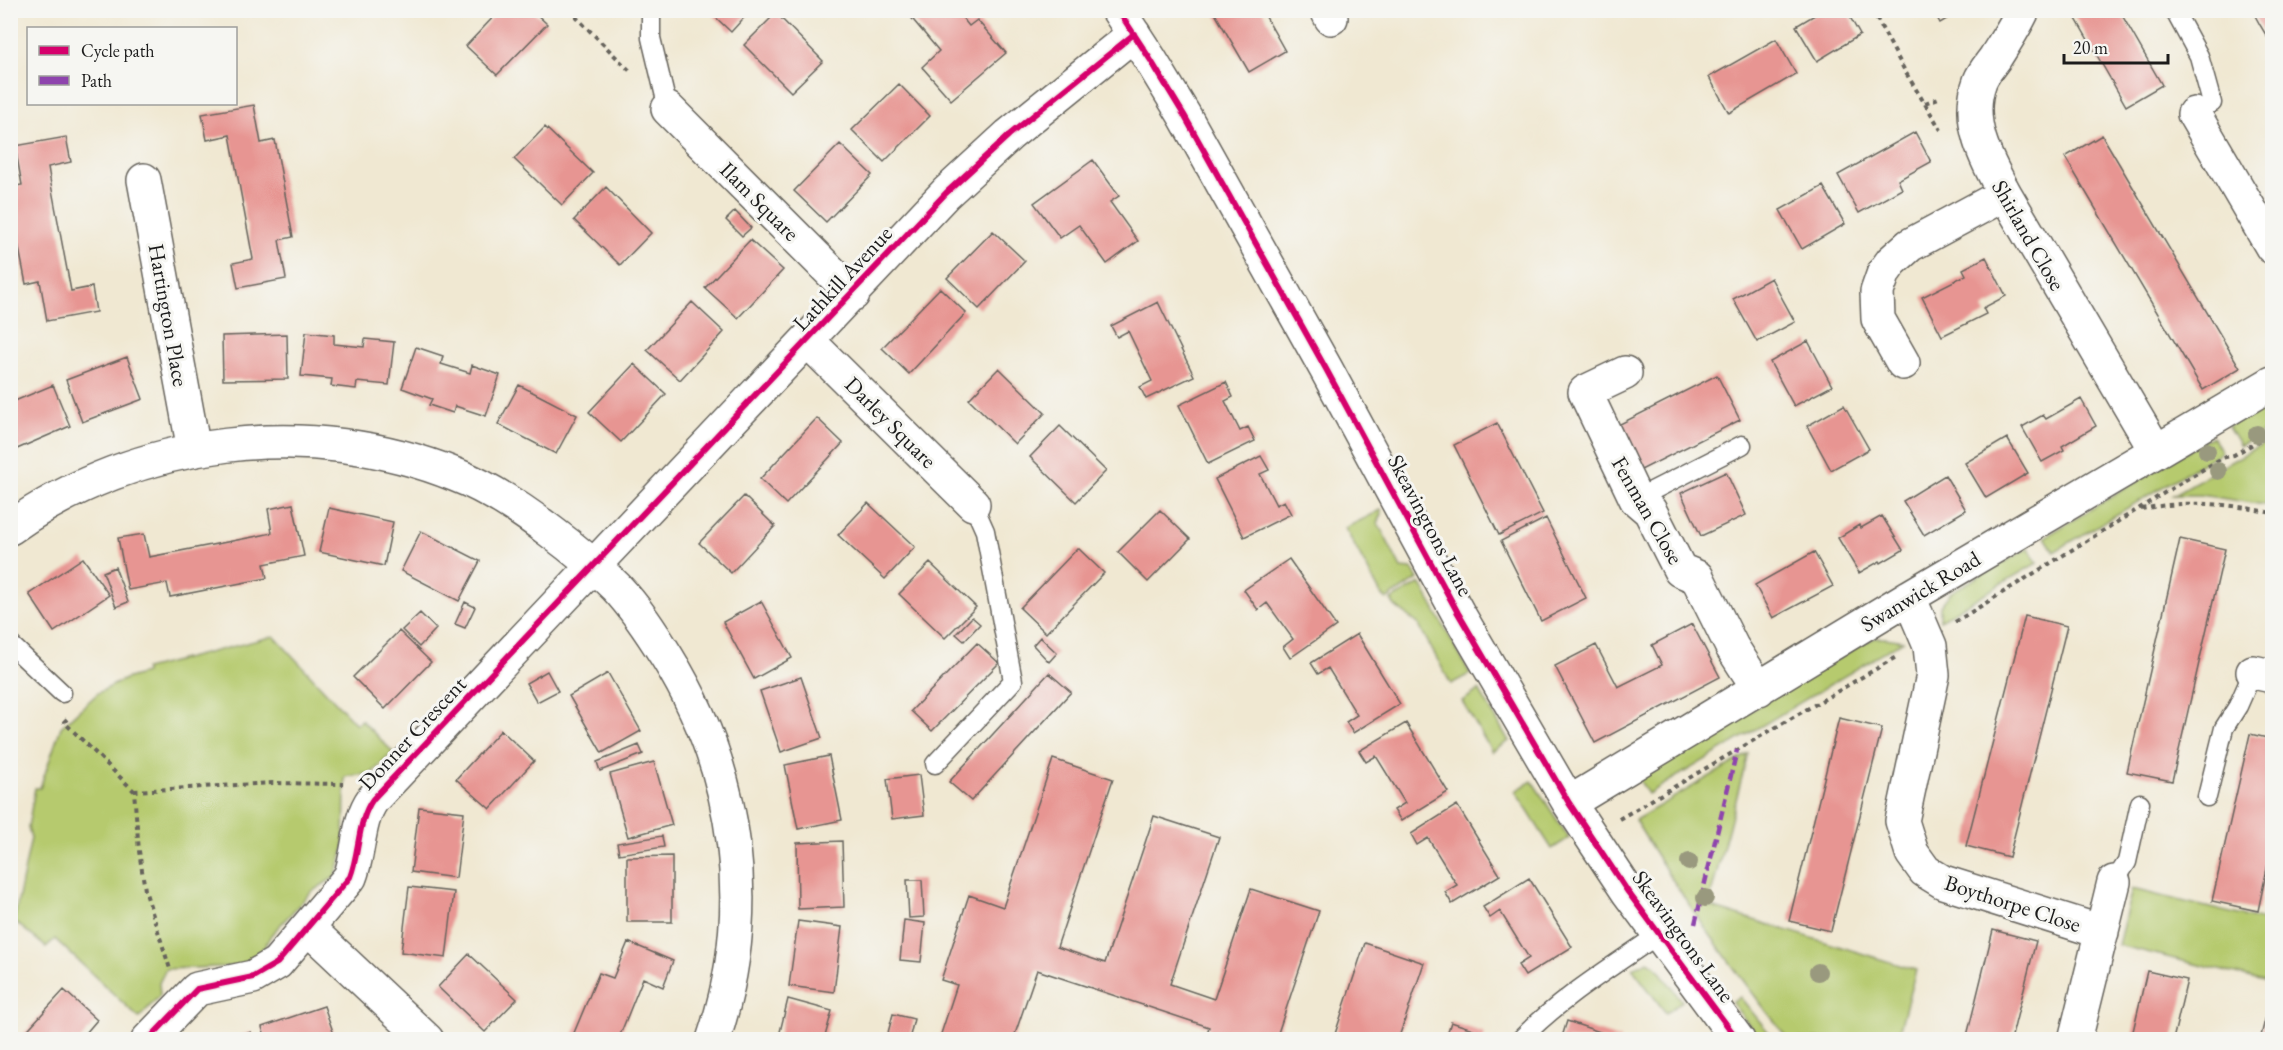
<svg xmlns="http://www.w3.org/2000/svg" width="2283" height="1050" viewBox="0 0 2283 1050" font-family="'EB Garamond',serif">
	<style>
		.green { fill: #b6ca6e; stroke: #697345; stroke-width: 1.5 }
		.building { fill: #e79592 }
		.lines { fill: none; stroke-linecap: round; stroke-linejoin: round }
		.service-casing { stroke: #66635c; stroke-width: 21 }
		.minor-casing { stroke: #66635c; stroke-width: 36 }
		.path { stroke: #66635c; stroke-width: 4; stroke-dasharray: 4.5 4.5; stroke-linecap: butt }
		.service { stroke: #fff; stroke-width: 18 }
		.minor { stroke: #fff; stroke-width: 33 }
		.quiet { stroke: #8e44ad; stroke-width: 4.5; stroke-dasharray: 9 4.5; stroke-linecap: butt }
		.cycleway-casing { stroke: #f6f6f2; stroke-width: 10 }
		.cycleway { stroke: #d6006c; stroke-width: 6 }
		.tree { fill: #99997e }
		.labels { text-anchor: middle; stroke-width: 6; stroke-linejoin: round; paint-order: stroke }
		.street-label { font-size: 22px; fill: #1c1c1c; stroke: #f6f6f2 }
	</style>
	<rect width="100%" height="100%" fill="#f6f6f2"/>
	<filter id="ink" filterUnits="userSpaceOnUse"><feTurbulence type="fractalNoise" baseFrequency=".0167" numOctaves="2"/><feDisplacementMap in="SourceGraphic" scale="12" xChannelSelector="R" yChannelSelector="G"/><feConvolveMatrix kernelMatrix="1 2 1 2 8 2 1 2 1" color-interpolation-filters="sRGB"/></filter>
	<filter id="wash" filterUnits="userSpaceOnUse"><feTurbulence type="fractalNoise" baseFrequency=".008" numOctaves="4" result="noise"/><feDisplacementMap in="SourceGraphic" scale="24" xChannelSelector="R" yChannelSelector="G"/><feGaussianBlur stdDeviation="1.35" result="paint"/><feColorMatrix in="noise" values="0 0 0 0 0 0 0 0 0 0 0 0 0 0 0 0 0 1.4 0 .05"/><feComposite in="paint" operator="in"/></filter>
	<g filter="url(#wash)">
		<rect width="100%" height="100%" fill="#f0e8d2"/>
		<!-- green -->
		<path class="green" d="M2272,401V427L2240,446L2228,426Z
			M2212,436L2221,452L2054,552L2045,537Z
			M2272,438V506L2201,495H2173Z
			M1381,510L1382,514L1378,523L1401,568L1412,569L1418,579L1387,599L1381,594L1345,528Z
			M2029,548L2037,563L1940,620V606L1951,592Z
			M1420,583L1470,674L1451,684L1418,624L1395,606L1391,600Z
			M274,636L356,724L361,720L393,752L372,773L345,777L344,849L335,877L311,892L271,935L258,959L245,966L166,969L159,983L160,995L139,1018L55,939L46,947L14,921L31,838L28,827L35,788H40L61,727L98,693L125,679L145,673V669Z
			M1875,638H1886L1903,641L1648,794L1638,778L1865,642Z
			M1479,690L1509,741L1492,752L1462,701Z
			M1748,754L1708,906L1916,970L1897,1039H1788C1733,969 1680,896 1635,820Z
			M1532,781L1569,838L1552,849L1515,791Z
			M2132,889L2272,923V983L2118,945Z
			M1648,961L1655,965L1682,1001L1666,1013L1632,968Z
			M1740,997L1774,1039H1760L1732,1003Z"/>
		<g id="blocks">
			<!-- building -->
			<path class="building" d="M500,10H532L547,24L497,75L466,46Z
				M708,10H751L731,32Z
				M914,10H956L969,26L977,20L1006,53L951,100L922,67L939,51L909,15Z
				M1213,10H1262L1285,51L1249,72Z
				M1823,10H1846L1860,35L1817,61L1796,26Z
				M1933,10H1962L1940,23Z
				M2071,10H2119L2162,85L2126,106Z
				M2252,10H2272V45L2260,25Z
				M776,13L823,61L791,92L744,45Z
				M1776,39L1796,74L1729,113L1709,77Z
				M899,84L930,116L884,162L852,130Z
				M254,105L261,143L275,140L293,237L279,240L286,279L238,288L233,263L253,259L230,135L207,140L202,114Z
				M545,127L593,173L562,205L514,159Z
				M1915,132L1931,162L1898,180L1902,189L1859,213L1838,175Z
				M2102,135L2240,368L2203,390L2065,157Z
				M66,137L71,162L48,167L50,179L71,291L92,287L96,312L47,321L40,281L26,284L10,202V187L22,185L15,146Z
				M840,144L872,175L826,222L794,191Z
				M1093,160L1119,196L1110,202L1138,241L1107,264L1079,225L1060,238L1034,203Z
				M1823,186L1845,224L1802,249L1780,210Z
				M606,187L651,233L620,265L574,220Z
				M735,211L751,228L742,236L726,220Z
				M993,231L1025,261L979,309L947,278Z
				M750,240L783,270L738,318L705,288Z
				M1986,257L2006,296L1983,308L1986,314L1942,336L1922,297L1966,275L1963,269Z
				M1771,278L1795,322L1757,342L1733,299Z
				M940,288L966,313L909,374L882,348Z
				M692,302L724,332L680,380L647,350Z
				M1158,302L1194,376L1146,399L1140,387L1152,381L1128,331L1117,337L1111,326Z
				M306,332L334,335V344L364,347L365,339L394,342L389,385L357,382L356,389L331,386L332,379L301,376Z
				M287,334L288,379L223,380L222,336Z
				M1808,341L1832,386L1794,406L1770,362Z
				M416,347L443,356L441,364L470,373L472,365L500,375L486,416L455,406L453,413L429,405L432,399L402,388Z
				M127,357L143,399L82,422L66,380Z
				M634,364L666,394L621,442L589,412Z
				M999,368L1045,413L1015,444L969,399Z
				M1717,375L1740,420L1641,470L1618,425Z
				M1226,382L1233,397L1225,401L1240,431L1248,427L1255,441L1208,464L1179,405Z
				M53,385L70,426L10,452V403Z
				M519,385L577,415L556,454L498,424Z
				M2081,399L2096,426L2062,446L2064,450L2042,462L2022,427L2043,415L2046,419Z
				M1844,405L1869,449L1831,470L1807,426Z
				M817,418L843,443L786,504L760,479Z
				M1497,423L1543,513L1499,535L1454,445Z
				M1060,426L1106,471L1076,502L1030,457Z
				M2007,438L2028,473L1986,498L1965,463Z
				M1261,456L1269,470L1260,474L1276,505L1284,501L1291,514L1244,537L1215,479Z
				M1726,472L1746,515L1701,536L1681,493Z
				M1945,475L1966,510L1924,535L1903,501Z
				M744,496L775,526L731,573L699,543Z
				M868,503L915,547L885,579L838,535Z
				M293,504L304,556L264,564L267,578L170,597L167,583L128,590L118,538L144,534L149,557L258,536L272,533L268,509Z
				M329,508L393,522L384,566L319,552Z
				M1160,510L1190,539L1148,582L1118,552Z
				M1882,516L1903,550L1881,563L1880,561L1859,573L1838,538L1859,525L1861,528Z
				M1546,518L1586,598L1541,621L1501,541Z
				M421,531L480,561L459,601L401,571Z
				M2180,539L2225,549L2172,781L2127,772Z
				M1078,548L1104,573L1046,633L1020,608Z
				M1814,552L1833,586L1773,618L1755,585Z
				M83,558L109,595L54,632L29,594Z
				M1289,559L1336,626L1290,658L1283,647L1293,639L1267,603L1258,610L1244,590Z
				M930,563L976,607L945,638L899,594Z
				M115,567L128,602L116,607L103,572Z
				M761,601L792,658L754,679L723,622Z
				M465,602L475,607L465,628L455,624Z
				M420,613L436,629L419,647L402,630Z
				M2025,616L2067,626L2009,857L1966,846Z
				M972,617L980,624L964,641L956,634Z
				M1692,624L1720,677L1595,743L1555,666L1596,645L1618,687L1662,665L1652,645Z
				M399,631L431,662L385,709L353,677Z
				M1357,634L1400,704L1353,733L1346,722L1357,715L1328,668L1318,674L1311,663Z
				M1040,637L1057,653L1049,662L1033,645Z
				M977,643L999,663L932,731L911,711Z
				M547,671L558,691L537,702L526,683Z
				M608,673L641,731L602,753L569,696Z
				M1049,673L1071,692L971,801L949,782Z
				M801,677L822,738L781,752L760,691Z
				M1839,718L1882,728L1831,931L1789,921Z
				M1406,723L1448,792L1401,821L1394,810L1405,803L1376,756L1366,762L1359,751Z
				M501,730L534,761L490,809L456,779Z
				M2250,734L2272,739V845L2258,911L2212,901Z
				M639,745L643,754L600,771L597,762Z
				M829,756L842,820L798,829L785,765Z
				M1053,759L1113,779L1057,947L1105,963L1154,816L1219,837L1170,984L1214,999L1251,889L1319,911L1277,1036L1286,1040H1205L1209,1027L1037,970L1013,1040H939L957,985L941,980L969,895L1003,907Z
				M654,762L672,825L628,837L610,774Z
				M919,775L924,815L892,819L887,779Z
				M1457,805L1500,875L1452,904L1445,892L1457,885L1428,838L1417,845L1411,834Z
				M419,807L464,812L456,878L411,872Z
				M662,836L664,847L619,854L617,843Z
				M842,841L844,907L798,909L797,843Z
				M672,856V922H627V857Z
				M1529,878L1572,947L1525,976L1518,965L1529,958L1500,911L1490,918L1483,907Z
				M907,880H922L924,917L909,918Z
				M409,887L454,892L446,958L401,952Z
				M904,920L925,923L921,962L900,960Z
				M798,921L842,927L834,992L789,986Z
				M1993,930L2036,941L2011,1040H1966Z
				M628,942L673,961L663,987L643,978L618,1040H571L599,973L613,978Z
				M1365,943L1424,963L1398,1040H1333Z
				M469,954L517,999L485,1032L438,987Z
				M2147,971L2187,980L2173,1040H2131Z
				M64,990L97,1020L80,1040H22L20,1038Z
				M788,999L832,1011L824,1040H778Z
				M2269,1004L2272,1005V1040H2260Z
				M324,1006L336,1040H266L262,1027Z
				M893,1014L914,1019L909,1040H886Z
				M1567,1021L1621,1039V1040H1561Z
				M1451,1022L1485,1033L1483,1040H1445Z
				M251,1032L253,1040H230V1039Z"/>
		</g>
	</g>
	<g filter="url(#ink)">
		<use href="#blocks" fill-opacity="0" stroke="#66635c" stroke-width="1.5"/>
		<g class="lines">
			<defs>
				<path id="service" d="M651,10V38L668,109
					M2174,10L2199,56L2212,103
					M1636,499L1742,445
					M10,644L62,693
					M935,764L1013,681L985,531L973,504
					M2207,797L2224,728L2238,706L2253,672
					M2114,882L2127,862L2140,803
					M1520,1040C1560,998 1612,967 1659,934"/>
				<path id="minor" d="M1118,10L1150,59L1184,115L1326,369L1458,613L1569,803L1628,892L1738,1040
					M1327,10L1331,18
					M2023,10C2015,27 2005,42 1995,58C1990,65 1983,73 1980,81C1965,121 1986,160 2005,194L2156,451
					M668,109L853,294
					M2194,114L2272,247
					M144,180L194,450
					M808,341L973,504
					M1903,363L1878,319L1877,292L1884,272L1892,261L1910,245L2005,194
					M1625,373L1585,392L1636,499L1650,511L1680,570L1697,577L1732,647L1759,689
					M10,528C138,437 311,416 456,475C490,488 521,509 550,531C573,548 596,567 616,587C636,608 652,633 667,657C739,773 757,910 713,1040
					M1909,597L1930,646L1933,675L1902,821L1912,853L1925,871L1943,882L2102,932
					M2253,672L2272,676
					M1569,803L1909,597L2272,383
					M308,928L427,1040
					M148,1040L197,989L253,977L277,963L350,877C360,852 357,821 373,799L946,193L1009,135L1134,34
					M2075,1040L2114,882"/>
			</defs>
			<!-- service casing -->
			<use href="#service" class="service-casing"/>
			<!-- minor casing -->
			<use href="#minor" class="minor-casing"/>
			<!-- path -->
			<path class="path" d="M569,10L630,71
				M1872,10L1906,73L1941,130
				M1925,103L1941,97
				M2141,509C2189,500 2226,503 2272,513
				M1955,622L2169,490L2222,458L2234,455L2272,433
				M67,719L64,722L134,791L139,851L145,890L170,969
				M134,791L273,783L343,784
				M1619,819L1898,656"/>
			<!-- service -->
			<use href="#service" class="service"/>
			<!-- minor -->
			<use href="#minor" class="minor"/>
			<!-- quiet -->
			<path class="quiet" d="M1695,924L1737,750"/>
			<defs>
				<path id="cycleway" d="M1118,10L1150,59L1184,115L1326,369L1458,613L1569,803L1628,892L1738,1040
					M148,1040L197,989L253,977L277,963L350,877C360,852 357,821 373,799L946,193L1009,135L1134,34"/>
			</defs>
			<!-- cycleway casing -->
			<use href="#cycleway" class="cycleway-casing"/>
			<!-- cycleway -->
			<use href="#cycleway" class="cycleway"/>
		</g>
		<!-- trees -->
		<g class="tree">
			<circle cx="2257" cy="434" r="9"/>
			<circle cx="2207" cy="451" r="9"/>
			<circle cx="2218" cy="471" r="9"/>
			<circle cx="1689" cy="862" r="9"/>
			<circle cx="1705" cy="898" r="9"/>
			<circle cx="1818" cy="972" r="9"/>
		</g>
	</g>
	<g class="labels">
		<!-- street labels -->
		<g class="street-label">
			<text transform="translate(760 201) rotate(45)" y="8">Ilam Square</text>
			<text transform="translate(2029 235) rotate(60)" y="8">Shirland Close</text>
			<text transform="translate(842 278) rotate(-47)" y="8">Lathkill Avenue</text>
			<text transform="translate(169 315) rotate(80)" y="8">Hartington Place</text>
			<text transform="translate(891 422) rotate(45)" y="8">Darley Square</text>
			<text transform="translate(1648 510) rotate(60)" y="8">Fenman Close</text>
			<text transform="translate(1431 525) rotate(62)" y="8">Skeavingtons Lane</text>
			<text transform="translate(1920 591) rotate(-31)" y="8">Swanwick Road</text>
			<text transform="translate(412 733) rotate(-47)" y="8">Donner Crescent</text>
			<text transform="translate(2013 903) rotate(18)" y="8">Boythorpe Close</text>
			<text transform="translate(1684 936) rotate(54)" y="8">Skeavingtons Lane</text>
		</g>
	</g>
	<!-- margin -->
	<rect width="2283" height="1050" fill="none" stroke="#f6f6f2" stroke-width="36"/>
	<!-- legend -->
	<rect x="27" y="27" width="210" height="78" fill="#f6f6f2" stroke="#9f9f9c" stroke-width="1.5"/>
	<rect x="39" y="46" width="30" height="9" fill="#d6006c" stroke="#9f9f9c" stroke-width="1.5"/>
	<text x="81" y="57" font-size="18" fill="#1c1c1c">Cycle path</text>
	<rect x="39" y="76" width="30" height="9" fill="#8e44ad" stroke="#9f9f9c" stroke-width="1.5"/>
	<text x="81" y="87" font-size="18" fill="#1c1c1c">Path</text>
	<!-- scale -->
	<path d="M2064 54v9h104v-9" fill="none" stroke="#1c1c1c" stroke-width="3"/>
	<text x="2073" y="54" font-size="18" fill="#1c1c1c" stroke="#f6f6f2" stroke-width="4.5" paint-order="stroke">20 m</text>
</svg>
